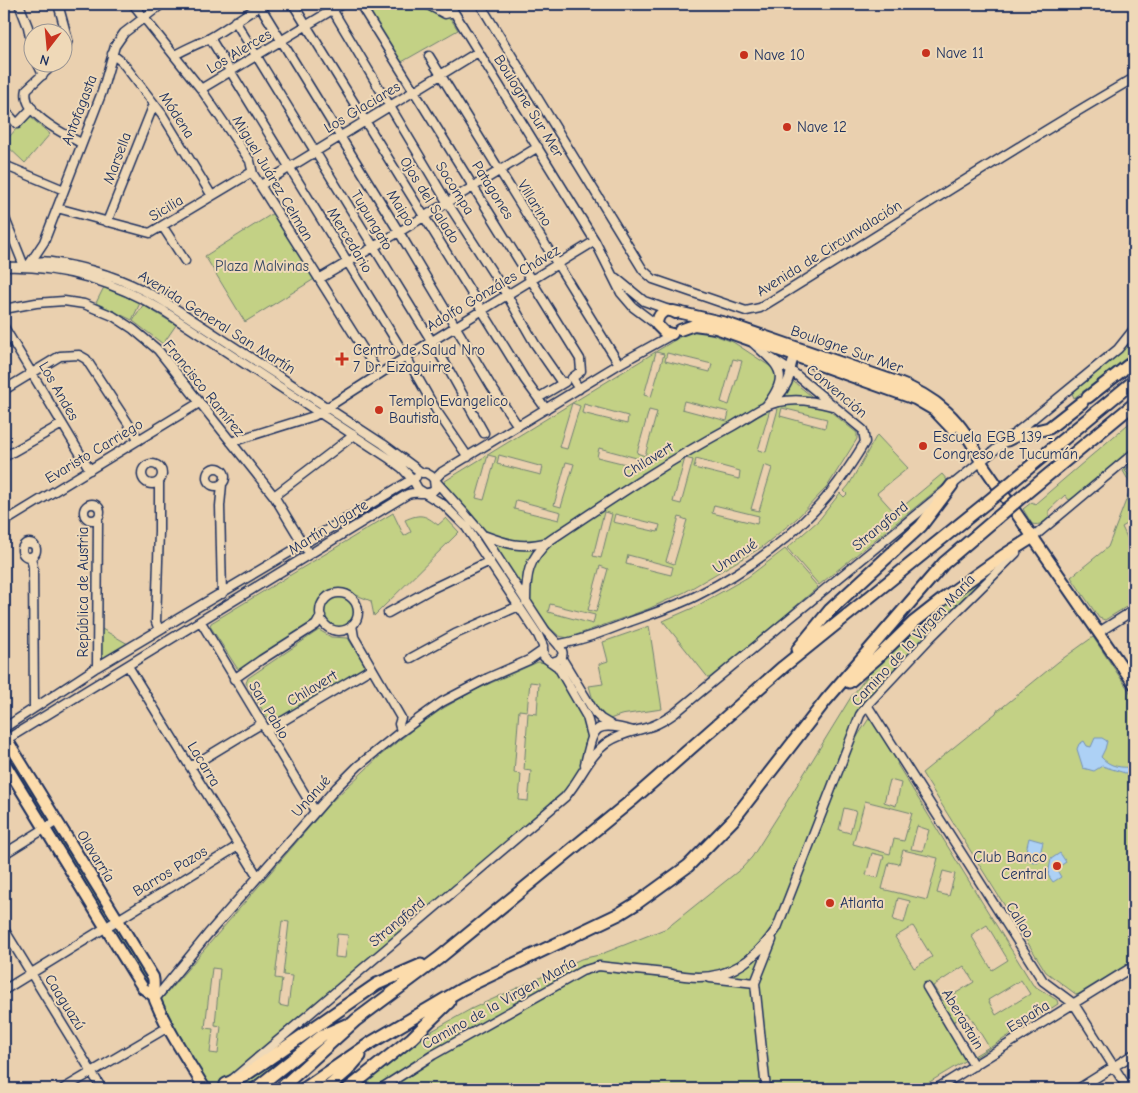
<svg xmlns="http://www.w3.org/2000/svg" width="1138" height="1093" viewBox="0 0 1138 1093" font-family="'Comic Neue',sans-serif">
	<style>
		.green { fill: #c3d185; stroke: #6f8072; fill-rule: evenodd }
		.water { fill: #add1f5; stroke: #7390b9 }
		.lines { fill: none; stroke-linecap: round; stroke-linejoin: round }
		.minor-casing { stroke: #1b2f5e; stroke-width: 11 }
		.major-casing { stroke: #1b2f5e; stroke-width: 14 }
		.highway-casing { stroke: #1b2f5e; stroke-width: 15 }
		.minor { stroke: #efd9b8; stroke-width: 8 }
		.major { stroke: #fcdcac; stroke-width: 10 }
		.highway { stroke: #fcdcac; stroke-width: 11 }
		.highway-bridge-casing { stroke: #1b2f5e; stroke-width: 15; stroke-linecap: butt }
		.highway-bridge { stroke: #fcdcac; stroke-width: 11 }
		.poi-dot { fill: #c8321e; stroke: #efd9b8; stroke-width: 2 }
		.labels { text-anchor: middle; stroke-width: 4; stroke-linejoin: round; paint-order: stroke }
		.street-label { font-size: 15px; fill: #1b2f5e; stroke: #efd9b8 }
		.poi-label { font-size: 15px; fill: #1b2f5e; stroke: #efd9b8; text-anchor: start }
		.park-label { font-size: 15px; fill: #344764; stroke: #efd9b8 }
	</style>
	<rect width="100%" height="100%" fill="#ead0af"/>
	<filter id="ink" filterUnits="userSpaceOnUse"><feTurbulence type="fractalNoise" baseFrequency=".02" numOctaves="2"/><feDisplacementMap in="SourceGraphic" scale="10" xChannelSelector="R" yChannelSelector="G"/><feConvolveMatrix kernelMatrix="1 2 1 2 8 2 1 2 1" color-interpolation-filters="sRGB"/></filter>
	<g filter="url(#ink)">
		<!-- green -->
		<path class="green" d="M364,4H441L458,30L400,63Z
			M28,115L50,134L25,163L4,143Z
			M275,212L316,278L245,322L205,256Z
			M104,287L140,303L132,320L96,303Z
			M143,305L176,325L163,344L133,321Z
			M698,329L733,342L794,382L857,433V439L827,487L796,519L762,547L685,592L648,609L568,638L559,636L550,628L478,525L445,488L444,484L445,481L683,335ZM656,352L664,354L651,397L644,395ZM667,353L712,364L710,372L665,361ZM733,359L742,361L729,405L721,402ZM684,401L729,412L727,421L682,409ZM572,403L580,406L567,449L559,447ZM584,404L628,416L627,424L582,413ZM771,406L778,409L766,452L758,450ZM782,408L827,419L825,428L780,416ZM649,410L657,412L645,456L637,453ZM599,448L644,460L642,468L597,457ZM488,455L496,457L484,500L476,498ZM499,455L543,467L541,475L497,464ZM685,458L693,460L681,504L673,502ZM696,459L740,471L739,479L694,468ZM566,462L574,464L561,507L554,505ZM764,465L772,468L759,511L751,509ZM516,500L561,512L559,520L514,509ZM714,505L759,516L757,524L712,513ZM604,512L612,514L601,558L593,556ZM615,514L660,525L658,532L613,522ZM679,517L687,520L674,564L666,561ZM628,555L673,567L671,575L626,564ZM600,566L608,569L596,612L588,610ZM550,604L595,615L593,624L548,612Z
			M1134,340V358L1088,393L1085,390L1074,398L1072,393Z
			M1134,419V449L1080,494L1069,500L1065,495L1049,510V517C1045,522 1040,526 1032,524L1023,509L1032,502L1035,504Z
			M877,435L908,468L877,493L895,513L942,474L948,481L819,585L787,548L819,520L840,493L844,497L847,494L844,491L849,485Z
			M1134,461L1125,471L1132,478L1134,477V500L1129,501L1134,513V539L1127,524L1122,527L1134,552V602L1105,620L1099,618L1071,577L1108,547L1130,490V483L1123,471Z
			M393,513L404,536L411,532L405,520C421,513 425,515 438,525L446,518L459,532L374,616L371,601L349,592L333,589C328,593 322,598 319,605C316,615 321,614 313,624L240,669L237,668L210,626L211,623Z
			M785,549L818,587L710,680L663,621L695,607L748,577Z
			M994,567L927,636L857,714L773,929C766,937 760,947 753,954C739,967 718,972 700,973L599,962L582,966L395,1075L373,1089H350L414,1041L471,1009L581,959L599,955L667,928L742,868L752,857L783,808L851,697L880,660L915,625Z
			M323 611a17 17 0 1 1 34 0a17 17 0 1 1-34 0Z
			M649,626L662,709L621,715L607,720L596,710L589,686L603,684L599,664L608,661L603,642Z
			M102,629L128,644L101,662L100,661L99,631Z
			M319,630L331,637L348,638L364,664L363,669L274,722L269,721L246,683L248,678Z
			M1093,637L1134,698V960L1077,995L1046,972L922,773L996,713L997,710H999L1058,662Z
			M538,662L546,663L555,667C565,684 577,700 585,717C594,738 583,769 570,786C567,791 562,796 557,800L226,1082L216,1085L209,1084L200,1074L160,1003L161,1000L330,803L381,755L411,731L442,709L475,690ZM530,682L539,683L537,714L528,713L524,770L531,771L528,801L519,800L521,774L514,773L519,710L527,711ZM282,921L289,922L283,975L292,976L288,1007L279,1005L282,979L275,978ZM337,934L348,935L345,958L335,957ZM212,968L220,969L215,1025L221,1026L218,1054L210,1053L213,1029L205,1028Z
			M870,717L899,761L897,764L1033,985L1057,1000L1058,1004L974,1058L929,986L923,989L966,1060L918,1089H769L758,985L851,746ZM890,780L901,783L896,806L884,802ZM865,801L912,813L904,841L894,839L890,854L853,844ZM844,808L856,811L850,833L839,830ZM917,826L929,830L923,851L911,849ZM903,850L938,858L927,900L882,889L889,862L899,864ZM872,853L884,856L878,878L866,875ZM943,871L955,874L949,896L937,893ZM898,898L910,901L904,923L893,920ZM987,925L1008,960L992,970L971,935ZM913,926L932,957L914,968L895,937ZM964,966L974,982L943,1001L933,986ZM1021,980L1030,994L996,1015L988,1000ZM968,1013L989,1047L974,1056L953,1022Z
			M11,753L152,983L149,988L6,757Z
			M764,952L753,980L726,976L748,966Z
			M599,971L753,987L762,1089H388L435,1058L583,974Z
			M322,1025L324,1027L248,1089H230Z"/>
		<!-- water -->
		<path class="water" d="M1095,738H1102L1107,741L1105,749L1101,757C1110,767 1121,768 1134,767V772L1125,773L1102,766L1094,771L1083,768L1077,749L1079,744L1084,741L1087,746L1091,747Z
			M1029,838L1043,842L1038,863L1024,859Z
			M1060,853L1066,862L1060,866L1058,872L1061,877L1053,882L1048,875L1051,859Z"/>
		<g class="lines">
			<defs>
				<path id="minor" d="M19,4L28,27L32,48
					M58,4L68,40L62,56
					M133,4L201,89L250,161L253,174L379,374
					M293,4L525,380L546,409
					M329,4L447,202L507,295L535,344L562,383
					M360,4L580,359L581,371L572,378L579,389
					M426,4L445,14L454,12
					M449,4L595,241L621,293L633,307L657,325
					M480,4L643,270L653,279L746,311L760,308C885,232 1007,151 1134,78
					M235,21L445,363L484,433
					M210,38L406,357L436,410L468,457
					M112,54L122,62L162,114L212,196
					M175,55C187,48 198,44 210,38C227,28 243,16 260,6L399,232L491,386L518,426
					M429,56L619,364
					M37,62L43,75
					M56,62L27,89C20,113 64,134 81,143
					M201,89L342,4
					M4,109L17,124L32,108
					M4,165L64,190
					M261,185L478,52
					M57,208L150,233L252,172
					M4,216L24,266
					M107,222L154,104
					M163,227L185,261
					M30,263L44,242L102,92L115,46L124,33L162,4
					M29,266C38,258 52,262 63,264C103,271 135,284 170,305L383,444L422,473H426L431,476L466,515L483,535L545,630C552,639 577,657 551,662
					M4,267C61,265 115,282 164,311L390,459L402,468L413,480L418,489L444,505L466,527L538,635L543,646
					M616,278L644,301L669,310
					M319,279L399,232L538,147
					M4,309L36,303L64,301L84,304L113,316L133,329L158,350L274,496L306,549
					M4,327L90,470
					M753,343C778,366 792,373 766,406
					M4,390L60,356L79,355L86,359L139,440
					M538,398L565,382
					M772,402C781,395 787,386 790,375C791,368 791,361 796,356
					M231,442L314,416L406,357L595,241
					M4,457L62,424
					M142 474a10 10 0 1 1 20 0a10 10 0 1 1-20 0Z
					M207 477a9 9 0 1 1 18 0a9 9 0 1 1-18 0Z
					M434,480L442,472L619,364L673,334
					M159,482V531L156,622L159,630
					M222,484L220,506L222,594
					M274,496L354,435
					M84 512a8 8 0 1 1 16 0a8 8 0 1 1-16 0Z
					M4,522L199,403
					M483,535C507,544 521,549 548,542
					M1030,540L1134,453
					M22 550a7 7 0 1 1 14 0a7 7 0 1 1-14 0Z
					M31,557L33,567L34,708
					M320 612a19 19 0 1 1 38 0a19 19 0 1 1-38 0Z
					M526,602C526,574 528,560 549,541C609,501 668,461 731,427C746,419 762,405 779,402C796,398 815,401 832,406
					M388,613L431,589L490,561
					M201,622L315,811
					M352,625L354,637L401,718L399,724L401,731
					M1099,632L1134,610
					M560,644C583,640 606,631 629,622C651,614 674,607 696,596C738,575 781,546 813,512C834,491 850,467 865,442L863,430L794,373L771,358
					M543,648L544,657L558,667L587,717L592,736
					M561,657L595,713L601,719L611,725
					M411,658L455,634L519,606
					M128,666L258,877
					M97,667L98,518
					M234,679L261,660L316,625L321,616
					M867,705L1043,981L1074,1004L1128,1089
					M4,728L97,667L416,477
					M266,731L372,668
					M4,741L408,494C417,491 424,495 432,492L435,489L434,480
					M585,764C594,727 593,720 634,731
					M190,767L261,724
					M4,854L57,821
					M4,929L102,1089
					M710,978L755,983
					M927,987L974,1066
					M4,990L238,846
					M155,999L208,934L258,877L337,787L358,766L399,733L442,702L488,678L529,660L542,651
					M63,1089L168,1027
					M221,1089L565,797C581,779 588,756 608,742C621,733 637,731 652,726C660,723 668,718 675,713C822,591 970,471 1118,349L1134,329
					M380,1089L433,1055L582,971L599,966L607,967C626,969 645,971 665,973C676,975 688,977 699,977C734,977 759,955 777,928L860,715L867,705L930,638L1016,553
					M766,1089L755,983L772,940
					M936,1089L1134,966
					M1078,1089L1134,1054"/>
				<path id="major" d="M673,311L726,323L894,381C936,396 963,420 981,462L1134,684
					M680,330L694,325L716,328L915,399L934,410L952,429
					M672,334L664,332L657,325C657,314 665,307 676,313
					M4,735L153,977C155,984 152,992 155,1000C168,1032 188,1060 205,1089
					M4,762L134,974L143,988L154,996"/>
				<path id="highway" d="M1088,397L1134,361
					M1007,440L1015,436L1049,428L1082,402
					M1014,480L1134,381
					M1025,494L1134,404
					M798,649L830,610L921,526L952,485
					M849,682L877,658L914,622L951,593L1003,556L1033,537
					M226,1084L244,1076L377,984L421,965
					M255,1089L323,1035L346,1025
					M280,1089L356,1020L439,958L632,800L783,667L986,503
					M304,1089L372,1042L462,989L619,914L637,903L688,866L733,820L826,700L944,563L998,517
					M326,1089L348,1070L360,1056
					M348,1089L412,1038L449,1002"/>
			</defs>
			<!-- minor casing -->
			<use href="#minor" class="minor-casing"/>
			<!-- major casing -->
			<use href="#major" class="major-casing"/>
			<!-- highway casing -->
			<use href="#highway" class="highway-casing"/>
			<!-- minor -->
			<use href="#minor" class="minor"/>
			<!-- major -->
			<use href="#major" class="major"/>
			<!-- highway -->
			<use href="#highway" class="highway"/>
			<defs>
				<path id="highway-bridge" d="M986,503L1014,480
					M998,517L1025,494"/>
			</defs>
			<!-- highway-bridge casing -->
			<use href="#highway-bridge" class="highway-bridge-casing"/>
			<!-- highway-bridge -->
			<use href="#highway-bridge" class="highway-bridge"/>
		</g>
	</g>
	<!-- markers -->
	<g class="poi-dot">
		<circle cx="926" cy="53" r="5"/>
		<circle cx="744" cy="55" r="5"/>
		<circle cx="787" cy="127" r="5"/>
		<path d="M339.5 351.5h5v5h5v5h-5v5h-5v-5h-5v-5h5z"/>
		<circle cx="379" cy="410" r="5"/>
		<circle cx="923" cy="446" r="5"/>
		<circle cx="1057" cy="866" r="5"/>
		<circle cx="830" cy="903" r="5"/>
	</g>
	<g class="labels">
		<!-- street labels -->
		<g class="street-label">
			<text transform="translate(239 51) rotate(-31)" y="5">Los Alerces</text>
			<text transform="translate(529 106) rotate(58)" y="5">Boulogne Sur Mer</text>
			<text transform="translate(362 107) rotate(-31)" y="5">Los Glaciares</text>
			<text transform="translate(79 110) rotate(-69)" y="5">Antofagasta</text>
			<text transform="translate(177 115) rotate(57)" y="5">Módena</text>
			<text transform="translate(117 158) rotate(-69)" y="5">Marsella</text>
			<text transform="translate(273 178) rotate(59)" y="5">Miguel Juárez Celman</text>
			<text transform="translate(455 188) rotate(58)" y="5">Socompa</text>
			<text transform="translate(493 190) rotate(58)" y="5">Patagones</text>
			<text transform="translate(430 200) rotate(58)" y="5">Ojos del Salado</text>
			<text transform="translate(535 203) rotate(58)" y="5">Villarino</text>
			<text transform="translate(166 208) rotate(-31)" y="5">Sicilia</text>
			<text transform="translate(401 208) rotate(58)" y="5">Maipo</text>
			<text transform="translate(372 220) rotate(59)" y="5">Tupungato</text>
			<text transform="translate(350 240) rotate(59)" y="5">Mercedario</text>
			<text transform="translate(829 248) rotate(-32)" y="5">Avenida de Circunvalación</text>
			<text transform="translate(493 288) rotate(-31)" y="5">Adolfo Gonzáles Chávez</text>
			<text transform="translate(217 322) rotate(32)" y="5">Avenida General San Martín</text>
			<text transform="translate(847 349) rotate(19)" y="5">Boulogne Sur Mer</text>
			<text transform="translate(204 388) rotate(51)" y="5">Francisco Ramírez</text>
			<text transform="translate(59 391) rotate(60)" y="5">Los Andes</text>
			<text transform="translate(837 391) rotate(40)" y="5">Convención</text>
			<text transform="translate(94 451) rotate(-31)" y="5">Evaristo Carriego</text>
			<text transform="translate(648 460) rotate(-31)" y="5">Chilavert</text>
			<text transform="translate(880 526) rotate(-40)" y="5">Strangford</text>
			<text transform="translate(328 527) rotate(-32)" y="5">Martín Ugarte</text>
			<text transform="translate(735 556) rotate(-34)" y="5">Unanué</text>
			<text transform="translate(83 592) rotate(-90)" y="5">República de Austria</text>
			<text transform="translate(913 640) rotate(-47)" y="5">Camino de la Virgen María</text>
			<text transform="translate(312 688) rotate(-31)" y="5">Chilavert</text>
			<text transform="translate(269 710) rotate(59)" y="5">San Pablo</text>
			<text transform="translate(204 764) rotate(59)" y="5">Lacarra</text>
			<text transform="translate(311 796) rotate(-48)" y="5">Unanué</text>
			<text transform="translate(96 856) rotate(58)" y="5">Olavarría</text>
			<text transform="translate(170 871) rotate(-31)" y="5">Barros Pazos</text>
			<text transform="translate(1020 920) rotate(58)" y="5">Callao</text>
			<text transform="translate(397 922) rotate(-40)" y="5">Strangford</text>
			<text transform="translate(65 1002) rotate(58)" y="5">Caaguazú</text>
			<text transform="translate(499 1003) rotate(-29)" y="5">Camino de la Virgen María</text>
			<text transform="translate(1028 1016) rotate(-32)" y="5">España</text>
			<text transform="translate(963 1019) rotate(59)" y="5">Aberastain</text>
		</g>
		<!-- poi labels -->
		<g class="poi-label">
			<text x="936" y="58">Nave 11</text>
			<text x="754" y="60">Nave 10</text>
			<text x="797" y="132">Nave 12</text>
			<text x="353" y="355">Centro de Salud Nro<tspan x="353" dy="17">7 Dr. Eizaguirre</tspan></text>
			<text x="389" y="406">Templo Evangelico<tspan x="389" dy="17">Bautista</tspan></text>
			<text x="933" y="442">Escuela EGB 139 -<tspan x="933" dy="17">Congreso de Tucumán</tspan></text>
			<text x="1047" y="862" text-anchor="end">Club Banco<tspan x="1047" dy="17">Central</tspan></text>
			<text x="840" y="908">Atlanta</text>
		</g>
		<!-- park labels -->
		<g class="park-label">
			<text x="262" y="271">Plaza Malvinas</text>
		</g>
	</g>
	<!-- margin -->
	<rect width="1138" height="1093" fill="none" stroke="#efd9b8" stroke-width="20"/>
	<rect x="10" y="10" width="1118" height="1073" fill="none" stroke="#1b2f5e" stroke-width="2" filter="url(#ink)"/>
	<!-- north arrow -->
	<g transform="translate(48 48) rotate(196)"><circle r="24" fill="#efd9b8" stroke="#9a9594"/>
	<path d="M0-4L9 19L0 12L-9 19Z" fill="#c8321e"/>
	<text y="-8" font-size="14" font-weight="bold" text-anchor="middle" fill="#1b2f5e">N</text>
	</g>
</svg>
